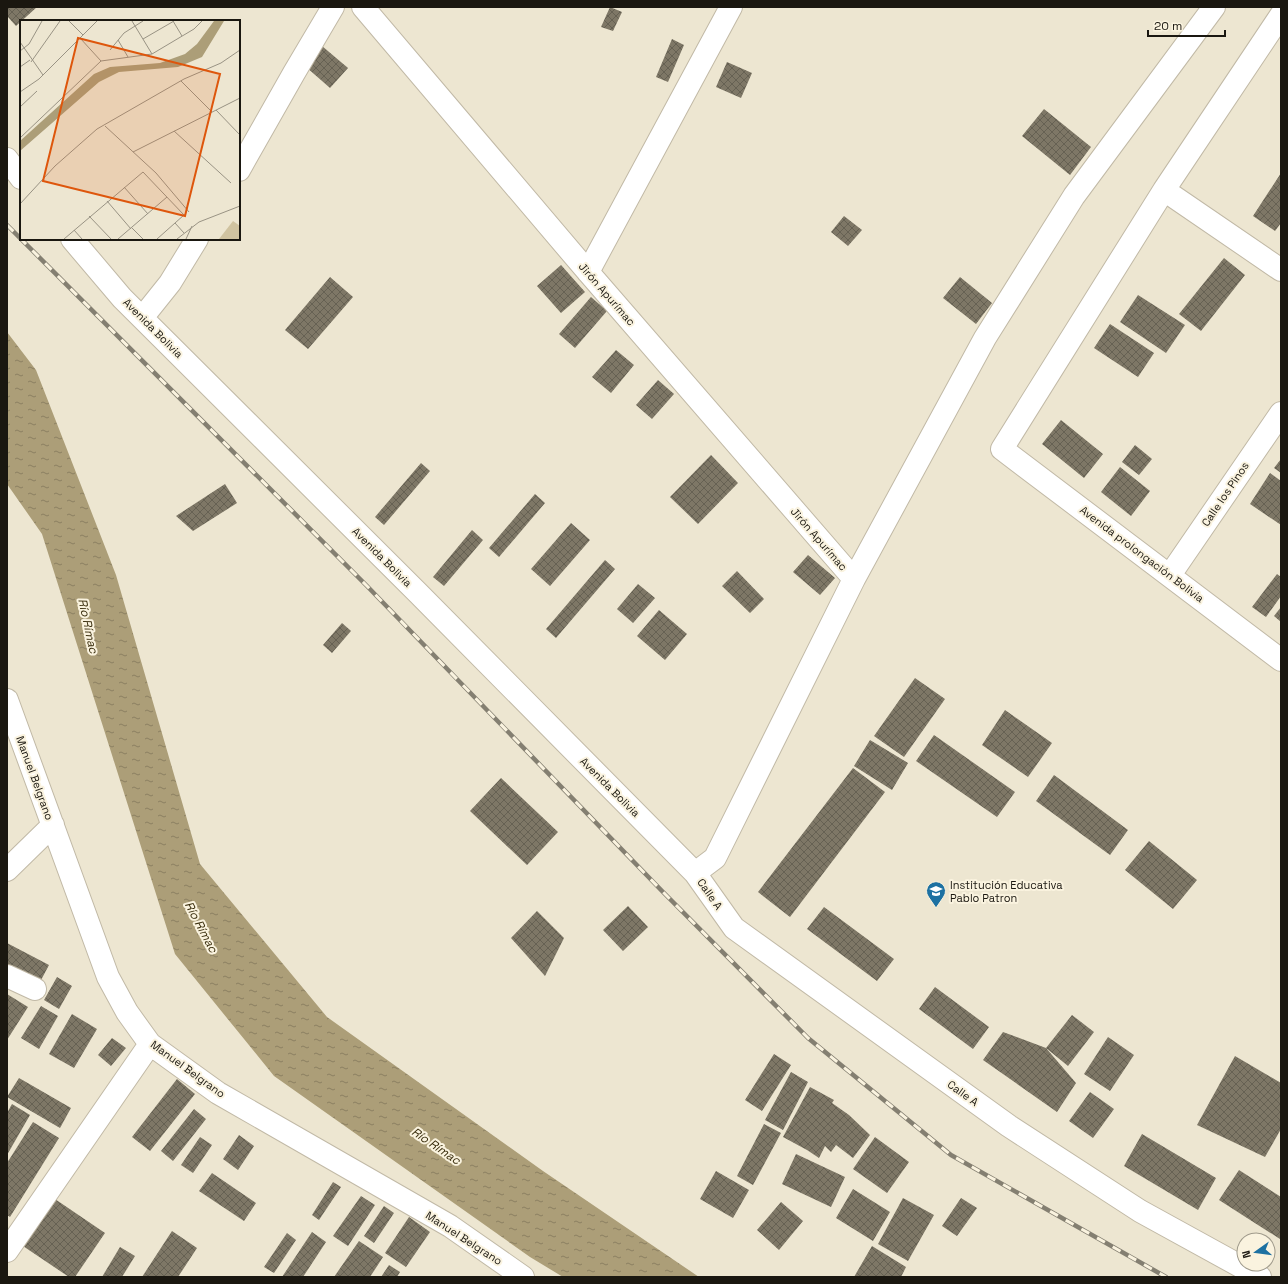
<svg xmlns="http://www.w3.org/2000/svg" width="1288" height="1284" viewBox="0 0 1288 1284" font-family="'Space Grotesk',sans-serif">
	<style>
		.water { fill: url(#water-ripples) }
		.building { fill: url(#building-cross-hatch) }
		.lines { fill: none; stroke-linecap: round; stroke-linejoin: round }
		.minor-casing { stroke: #c1b9a6; stroke-width: 24 }
		.minor { stroke: #fff; stroke-width: 22 }
		.rail-casing { stroke: #847f71; stroke-width: 4.5 }
		.rail { stroke: #faf3df; stroke-width: 3; stroke-dasharray: 9; stroke-linecap: butt }
		.labels { text-anchor: middle; stroke-width: 4; stroke-linejoin: round; paint-order: stroke }
		.street-label { font-size: 11px; fill: #1a1710; stroke: #faf3df }
		.poi-label { font-size: 11px; fill: #1a1710; stroke: #faf3df; text-anchor: start }
		.water-label { font-size: 12px; font-style: italic; fill: #3a2e0e; stroke: #faf3df }
		.inset-road { fill: none; stroke: #999384; stroke-width: 1 }
		.view { fill: #de560c; fill-opacity: 0.15; stroke: #de560c; stroke-width: 2 }
		.inset-edge { fill: none; stroke: #1a1710; stroke-width: 2 }
	</style>
	<defs>
		<pattern id="water-ripples" width="26" height="14" patternUnits="userSpaceOnUse"><rect width="26" height="14" fill="#ac9e78"/><path d="M2 4q2-2 4 0t4 0M15 11q2-2 4 0t4 0" fill="none" stroke="#8b8061"/></pattern>
		<pattern id="building-cross-hatch" width="8" height="8" patternUnits="userSpaceOnUse"><rect width="8" height="8" fill="#7e7766"/><path d="M0 0l8 8M0 8l8-8" fill="none" stroke="#666153"/></pattern>
	</defs>
	<rect width="100%" height="100%" fill="#ede6d1"/>
	<!-- water -->
	<path class="water" d="M7,332L36,370L116,575L200,864L327,1017L543,1171L699,1277H563L530,1257L274,1076L175,954L42,534L7,484Z"/>
	<!-- building -->
	<path class="building" d="M7,7H37L16,26L7,16Z
		M610,7L622,12L613,31L601,27Z
		M672,39L684,45L668,82L656,77Z
		M322,46L348,68L330,88L305,66Z
		M727,62L752,73L741,98L716,87Z
		M1044,109L1091,147L1070,175L1022,136Z
		M1281,173V223L1275,231L1253,216Z
		M844,216L862,230L848,246L831,232Z
		M1224,258L1245,275L1201,331L1179,314Z
		M561,265L585,292L561,313L537,286Z
		M330,277L353,297L308,349L285,330Z
		M960,277L992,303L976,324L943,298Z
		M1138,295L1185,325L1166,353L1120,322Z
		M591,297L607,311L575,348L559,334Z
		M1110,324L1154,353L1138,377L1094,348Z
		M616,350L634,365L611,393L592,377Z
		M658,380L674,394L652,419L636,405Z
		M1061,420L1103,454L1084,478L1042,444Z
		M1135,445L1152,459L1139,475L1122,462Z
		M711,455L738,483L698,524L670,497Z
		M1281,459V473L1274,468Z
		M421,463L430,471L384,525L375,517Z
		M1120,467L1150,491L1131,516L1101,492Z
		M1270,473L1281,481V525L1250,504Z
		M225,484L237,503L193,531L176,516Z
		M535,494L545,503L499,557L489,548Z
		M571,523L590,540L550,586L531,569Z
		M472,530L483,540L444,586L433,577Z
		M808,555L835,578L820,595L793,572Z
		M605,560L615,569L556,638L546,629Z
		M737,571L764,599L750,613L722,586Z
		M1277,574L1281,577V596L1266,617L1252,607Z
		M638,584L655,598L633,623L617,609Z
		M1281,607V622L1274,616Z
		M659,610L687,634L665,660L637,636Z
		M342,623L351,631L332,653L323,645Z
		M915,678L945,699L904,757L874,736Z
		M1005,710L1052,743L1028,777L982,745Z
		M934,735L1015,792L997,817L916,761Z
		M870,740L908,763L892,790L854,766Z
		M853,768L885,792L790,917L758,892Z
		M1054,775L1128,830L1110,855L1036,801Z
		M501,778L558,832L527,865L470,811Z
		M1149,841L1197,880L1173,909L1125,870Z
		M628,906L648,927L623,951L603,930Z
		M824,907L894,959L877,981L807,929Z
		M537,911L564,938L545,976L511,938Z
		M7,943L49,965L40,982L7,965Z
		M57,977L72,986L59,1009L44,1000Z
		M935,987L989,1027L973,1049L919,1009Z
		M7,994L28,1007L7,1040Z
		M41,1006L58,1016L39,1049L21,1038Z
		M72,1014L97,1029L74,1068L49,1054Z
		M1072,1015L1094,1032L1068,1066L1046,1048L1076,1083L1057,1112L983,1060L1003,1032L1046,1048Z
		M1108,1037L1134,1055L1110,1091L1084,1074Z
		M112,1038L126,1048L111,1066L98,1055Z
		M774,1054L791,1065L762,1111L745,1100Z
		M1235,1056L1281,1083V1129L1265,1157L1197,1125Z
		M791,1072L808,1082L783,1130L765,1120Z
		M19,1078L71,1108L60,1128L7,1097Z
		M177,1079L195,1094L150,1151L132,1137Z
		M810,1087L834,1100L832,1103L849,1115L870,1135L853,1158L836,1145L831,1152L825,1146L819,1158L807,1150L783,1137Z
		M1090,1092L1114,1109L1093,1138L1069,1121Z
		M12,1104L30,1115L7,1155V1113Z
		M194,1109L206,1119L173,1161L161,1151Z
		M33,1122L59,1138L10,1217L7,1215V1163Z
		M764,1124L781,1133L753,1185L737,1176Z
		M1142,1134L1216,1178L1198,1210L1124,1166Z
		M239,1135L254,1146L238,1170L223,1159Z
		M200,1137L212,1145L193,1173L181,1165Z
		M875,1137L909,1162L887,1193L853,1169Z
		M796,1154L845,1177L831,1207L782,1184Z
		M1239,1170L1281,1197L1280,1239L1219,1200Z
		M716,1171L749,1190L733,1218L700,1199Z
		M212,1173L256,1203L244,1221L199,1191Z
		M333,1182L341,1187L319,1220L312,1215Z
		M853,1189L890,1212L873,1241L836,1218Z
		M361,1196L375,1205L348,1246L333,1236Z
		M52,1197L105,1233L75,1277H69L20,1244Z
		M903,1198L934,1215L908,1261L878,1244Z
		M961,1198L977,1208L957,1236L942,1226Z
		M781,1202L803,1221L779,1250L757,1230Z
		M384,1206L394,1213L374,1243L364,1236Z
		M409,1217L430,1232L406,1267L385,1253Z
		M172,1231L197,1248L178,1277H142Z
		M312,1232L326,1242L303,1277H282Z
		M287,1233L296,1240L274,1273L264,1267Z
		M359,1241L383,1257L370,1277H334Z
		M872,1246L906,1267L901,1277H854Z
		M120,1247L135,1256L122,1277H102Z
		M389,1265L400,1272L397,1277H381Z"/>
	<g class="lines">
		<defs>
			<path id="minor" d="M363,7L588,272L854,579
				M1281,15L1164,190L1002,449L1281,660
				M7,159L21,178
				M239,170L294,73L333,7
				M1164,190L1281,270
				M72,239L122,298L418,593L695,873L734,928L1009,1126L1140,1211L1260,1277
				M588,272L731,7
				M142,318L170,283L197,239
				M1170,575L1281,413
				M7,700L108,977L127,1012L150,1044L218,1093L450,1226L523,1277
				M7,870L53,825
				M695,873L715,858L854,579L985,338L1074,196L1214,7
				M7,976L35,989
				M7,1251L150,1044"/>
		</defs>
		<!-- minor casing -->
		<use href="#minor" class="minor-casing"/>
		<!-- minor -->
		<use href="#minor" class="minor"/>
		<defs>
			<path id="rail" d="M7,225L366,585L662,891L808,1038L951,1155L1166,1277"/>
		</defs>
		<!-- rail casing -->
		<use href="#rail" class="rail-casing"/>
		<!-- rail -->
		<use href="#rail" class="rail"/>
	</g>
	<!-- icons -->
	<defs>
		<symbol id="school-pin" viewBox="-11 -11 22 30"><path d="M0 17L-7.5 6A9.5 9.5 0 1 1 7.5 6Z" fill="#1d71a2" stroke="#faf3df"/><path d="M0-5L7-2L0 1L-7-2ZM-4 1L0 2.5L4 1V4Q0 6-4 4Z" fill="#fff"/></symbol>
	</defs>
	<g fill-rule="evenodd">
		<use href="#school-pin" x="925" y="880" width="22" height="30"/>
	</g>
	<g class="labels">
		<!-- street labels -->
		<g class="street-label">
			<text transform="translate(607 294) rotate(49)" y="4">Jirón Apurímac</text>
			<text transform="translate(153 328) rotate(45)" y="4">Avenida Bolivia</text>
			<text transform="translate(1225 494) rotate(-56)" y="4">Calle los Pinos</text>
			<text transform="translate(819 539) rotate(49)" y="4">Jirón Apurímac</text>
			<text transform="translate(1142 554) rotate(37)" y="4">Avenida prolongación Bolivia</text>
			<text transform="translate(382 557) rotate(45)" y="4">Avenida Bolivia</text>
			<text transform="translate(35 778) rotate(70)" y="4">Manuel Belgrano</text>
			<text transform="translate(610 787) rotate(45)" y="4">Avenida Bolivia</text>
			<text transform="translate(710 894) rotate(55)" y="4">Calle A</text>
			<text transform="translate(188 1069) rotate(36)" y="4">Manuel Belgrano</text>
			<text transform="translate(963 1093) rotate(36)" y="4">Calle A</text>
			<text transform="translate(464 1238) rotate(33)" y="4">Manuel Belgrano</text>
		</g>
		<!-- poi labels -->
		<g class="poi-label">
			<text x="950" y="889">Institución Educativa<tspan x="950" dy="13">Pablo Patron</tspan></text>
		</g>
		<!-- water labels -->
		<g class="water-label">
			<text transform="translate(88 626) rotate(78)" y="4">Río Rímac</text>
			<text transform="translate(201 927) rotate(62)" y="4">Río Rímac</text>
			<text transform="translate(436 1146) rotate(34)" y="4">Río Rímac</text>
		</g>
	</g>
	<!-- overview -->
	<g transform="translate(20 20)">
		<rect width="220" height="220" fill="#ede6d1"/>
		<path d="M213,201L220,206V219H199Z" fill="#d0c3a0"/>
		<path d="M194,1H204L182,37L158,47L99,52L79,62L0,131V121L74,54L90,47L140,43L165,34L177,24Z" fill="#ac9e78"/>
		<path class="inset-road" d="M49,1L63,15M112,1L132,34M153,1L162,16M60,18L81,41M123,19L154,1M98,20L108,37M0,22L23,55M90,30L104,13L123,1M0,31L9,24L22,1M11,42L40,1M0,47L10,40M161,61L192,92M0,72L19,59L77,1M0,87L17,71M196,90L220,115M85,106L136,153L169,192M154,111L211,163M0,118L81,41L132,34L174,9L182,1M113,132L220,78M104,167L128,194M87,181L111,209M0,184L35,146L77,109L164,59L201,43L220,30M69,196L91,219M155,203L164,213M112,208L123,219M54,210L62,219M44,219L123,152L164,195L137,219M98,219L147,177M157,219L179,202L220,186M166,219L172,206"/>
		<path class="view" d="M58,18L200,54L165,196L23,161Z"/>
		<rect width="220" height="220" class="inset-edge"/>
	</g>
	<!-- border -->
	<rect width="1288" height="1284" fill="none" stroke="#1a1710" stroke-width="16"/>
	<!-- north arrow -->
	<g transform="translate(1256 1252) rotate(256)"><circle r="19" fill="#faf3df" stroke="#a09b8c"/>
	<path d="M0-3L7 15L0 10L-7 15Z" fill="#1d71a2"/>
	<text y="-6" font-size="11" font-weight="bold" text-anchor="middle" fill="#1a1710">N</text>
	</g>
	<!-- scale -->
	<path d="M1148 30v6h77v-6" fill="none" stroke="#1a1710" stroke-width="2"/>
	<text x="1154" y="30" font-size="12" fill="#1a1710" stroke="#faf3df" stroke-width="3" paint-order="stroke">20 m</text>
</svg>
